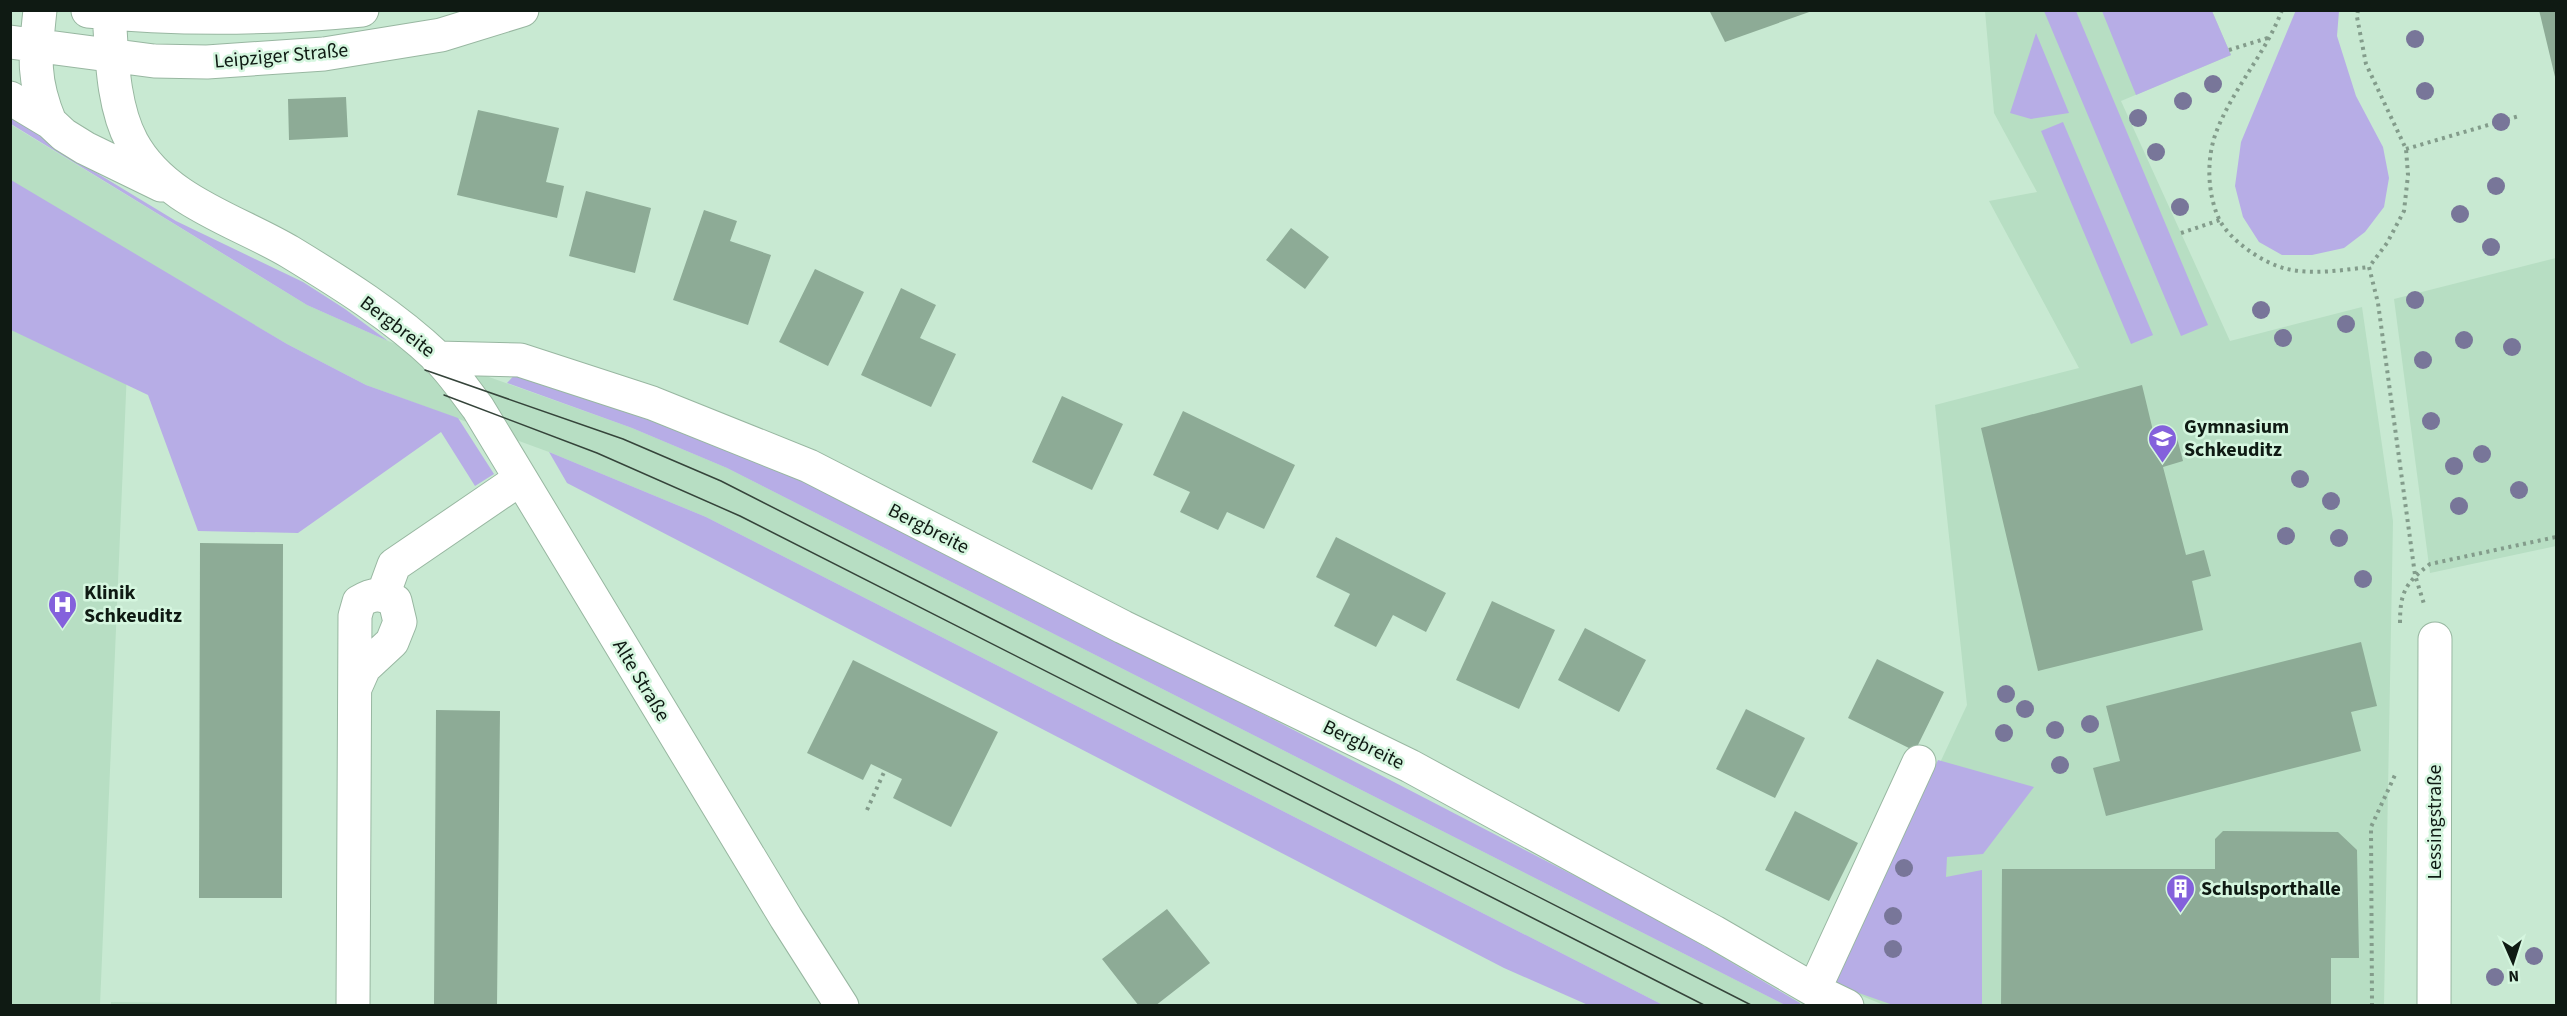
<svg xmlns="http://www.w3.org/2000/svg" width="2567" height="1016" viewBox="0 0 2567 1016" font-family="'Source Sans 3',sans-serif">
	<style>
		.built { fill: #b7dec3 }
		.green { fill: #b7ade6 }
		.building { fill: #8dab96 }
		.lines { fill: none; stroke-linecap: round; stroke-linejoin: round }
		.minor-casing { stroke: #98b7a1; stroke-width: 35 }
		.path { stroke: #839c8b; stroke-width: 4; stroke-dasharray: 3 4.5; stroke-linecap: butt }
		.minor { stroke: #fff; stroke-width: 33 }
		.tram { stroke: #35443a; stroke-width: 1.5 }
		.tree { fill: #787699 }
		.labels { text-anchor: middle; stroke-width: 5; stroke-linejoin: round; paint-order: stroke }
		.street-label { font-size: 20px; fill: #0f1a13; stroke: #d5f6df }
		.poi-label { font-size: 20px; font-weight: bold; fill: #0f1a13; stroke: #d5f6df; text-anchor: start }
	</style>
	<rect width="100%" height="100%" fill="#c8e9d2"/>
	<!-- built -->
	<path class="built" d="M1985,11H2212L2231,55L2121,101L2230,341L2362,307L2393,521L2384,1005L1886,1006L1836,985L1967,705L1935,405L2079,368L1989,201L2037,192L1994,113Z
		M10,124L307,305L388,341L632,428L727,468L1785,1005H1663L706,517L549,452L366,385L287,344L132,253L100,1005H11Z
		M2556,258V546L2430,573L2394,299Z
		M111,1002L337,1005V1006H111Z"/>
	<!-- green -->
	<path class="green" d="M2296,10L2339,11L2337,36L2356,96L2383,147L2389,178L2384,207L2365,232L2344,248L2312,255H2282L2259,242L2243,217L2235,186L2241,142Z
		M2044,11H2076L2208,325L2181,336Z
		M2102,11H2212L2231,55L2136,95Z
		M2036,33L2069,113L2031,119L2010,113Z
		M10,115L67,155L176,221L303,282L345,309L388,341L307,305L11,124Z
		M2063,122L2153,335L2131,344L2041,131Z
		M11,180L287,344L366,385L458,418L494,474L475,486L441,432L298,533L198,531L148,395L11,330Z
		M518,371L763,461L885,518L1658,919L1800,1003V1005H1785L727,468L632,428L507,383Z
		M549,452L706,517L1663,1005H1588L1504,968L567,483Z
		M1938,760L2034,787L1983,854L1947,857L1946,877L1982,870V1005H1893L1833,984Z"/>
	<!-- building -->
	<path class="building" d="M1709,10H1812V11L1725,42Z
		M2539,10H2556V81Z
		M346,97L348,137L289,140L288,99Z
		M478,110L559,128L546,182L564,186L557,218L457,195Z
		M586,191L651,208L635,273L569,256Z
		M704,210L737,221L730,241L771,255L748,325L673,300Z
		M1291,228L1329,257L1305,289L1266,260Z
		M815,269L864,292L828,366L779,342Z
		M901,288L936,305L920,338L956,354L931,407L861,375Z
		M2142,385L2155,439L2176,434L2183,461L2163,467L2186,555L2204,550L2211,576L2192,581L2203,630L2038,671L1981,428Z
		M1062,396L1123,424L1092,490L1032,462Z
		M1183,411L1295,465L1264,529L1227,512L1218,530L1180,512L1190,492L1153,475Z
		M1336,537L1446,593L1426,632L1393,615L1376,647L1334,626L1350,594L1316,577Z
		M200,543L283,544L282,898H199Z
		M1492,601L1555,630L1519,709L1456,680Z
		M1585,628L1646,660L1619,712L1558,680Z
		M2361,642L2377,706L2351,712L2361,751L2106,816L2093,768L2120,761L2106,706Z
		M1877,659L1944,692L1915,751L1848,718Z
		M853,660L998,732L951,827L893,798L902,779L871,764L863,780L807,753Z
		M1746,709L1805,738L1775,798L1716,769Z
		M436,710L500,711L497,1006H434Z
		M1795,811L1858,843L1829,901L1765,870Z
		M2223,831L2338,832L2357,850L2359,958H2331V1006H2001L2002,869H2215V839Z
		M1167,909L1210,963L1155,1006H1139L1102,959Z"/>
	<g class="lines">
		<defs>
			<path id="minor" d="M40,10C35,56 32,79 50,122
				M88,11C179,20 271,19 362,10
				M109,13C112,54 112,105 132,142C164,201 236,220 290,252C341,283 394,316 438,358C453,373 465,391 478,408L786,918L842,1006
				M10,42L154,61L207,62L324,54L441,35L522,10
				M10,98L50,122L64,135L85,148L161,185
				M437,358L520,360L652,403L809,466L1123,627L1410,766L1714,932L1814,990L1847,1006
				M383,595L394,565L520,479
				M1814,990L1919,762
				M353,1006L355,616L359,602C373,593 381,593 395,601L400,622L392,642L364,668L356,686
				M2434,1006L2435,639"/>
		</defs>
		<!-- minor casing -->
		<use href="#minor" class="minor-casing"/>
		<!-- path -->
		<path class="path" d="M2282,10C2266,53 2234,87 2217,130C2206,157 2207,193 2219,219C2229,240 2264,264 2287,269C2313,275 2343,270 2369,267
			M2358,10L2357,17L2366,64L2406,149L2408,175L2404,211L2387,243L2369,267L2378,303L2415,575L2424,604
			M2229,50L2271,37
			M2406,149L2519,116
			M2181,233L2220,220
			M2400,623C2400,593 2405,583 2430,564L2556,537
			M867,810L885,770
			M2372,1006L2371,827L2395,775"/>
		<!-- minor -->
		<use href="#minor" class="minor"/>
		<!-- tram -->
		<path class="tram" d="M425,370L623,439L721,481L1753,1006
			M444,395L597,453L740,516L1706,1006"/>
	</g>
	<!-- trees -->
	<g class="tree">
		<circle cx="2415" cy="39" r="9"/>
		<circle cx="2213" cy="84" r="9"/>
		<circle cx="2425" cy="91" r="9"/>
		<circle cx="2183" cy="101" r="9"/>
		<circle cx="2138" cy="118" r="9"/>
		<circle cx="2501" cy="122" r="9"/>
		<circle cx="2156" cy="152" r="9"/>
		<circle cx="2496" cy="186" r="9"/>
		<circle cx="2180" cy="207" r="9"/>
		<circle cx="2460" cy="214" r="9"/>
		<circle cx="2491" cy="247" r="9"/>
		<circle cx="2415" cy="300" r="9"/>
		<circle cx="2261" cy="310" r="9"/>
		<circle cx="2346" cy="324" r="9"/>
		<circle cx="2283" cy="338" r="9"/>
		<circle cx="2464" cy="340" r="9"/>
		<circle cx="2512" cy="347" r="9"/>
		<circle cx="2423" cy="360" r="9"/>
		<circle cx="2431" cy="421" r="9"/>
		<circle cx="2482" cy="454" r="9"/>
		<circle cx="2454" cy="466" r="9"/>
		<circle cx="2300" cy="479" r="9"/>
		<circle cx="2519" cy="490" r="9"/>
		<circle cx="2331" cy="501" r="9"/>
		<circle cx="2459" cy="506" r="9"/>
		<circle cx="2286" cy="536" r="9"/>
		<circle cx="2339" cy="538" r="9"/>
		<circle cx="2363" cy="579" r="9"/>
		<circle cx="2006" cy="694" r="9"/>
		<circle cx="2025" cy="709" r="9"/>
		<circle cx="2090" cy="724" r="9"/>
		<circle cx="2055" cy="730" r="9"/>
		<circle cx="2004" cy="733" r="9"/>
		<circle cx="2060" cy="765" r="9"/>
		<circle cx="1904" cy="868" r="9"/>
		<circle cx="1893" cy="916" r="9"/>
		<circle cx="1893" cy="949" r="9"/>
		<circle cx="2534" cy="956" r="9"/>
		<circle cx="2495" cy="977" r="9"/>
	</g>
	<!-- icons -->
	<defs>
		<symbol id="school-pin" viewBox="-11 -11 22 30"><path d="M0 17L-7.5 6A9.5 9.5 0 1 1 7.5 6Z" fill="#8461dc" stroke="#d5f6df"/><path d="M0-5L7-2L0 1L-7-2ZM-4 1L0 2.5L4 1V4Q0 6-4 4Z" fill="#fff"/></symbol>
		<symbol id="hospital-pin" viewBox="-11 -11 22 30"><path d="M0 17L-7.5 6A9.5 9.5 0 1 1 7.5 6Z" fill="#8461dc" stroke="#d5f6df"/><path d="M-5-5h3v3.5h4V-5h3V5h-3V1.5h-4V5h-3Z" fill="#fff"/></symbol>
		<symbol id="building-pin" viewBox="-11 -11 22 30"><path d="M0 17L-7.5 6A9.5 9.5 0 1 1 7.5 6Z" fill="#8461dc" stroke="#d5f6df"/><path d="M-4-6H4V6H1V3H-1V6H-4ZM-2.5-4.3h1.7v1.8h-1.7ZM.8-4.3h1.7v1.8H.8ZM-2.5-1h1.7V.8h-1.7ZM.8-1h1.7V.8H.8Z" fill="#fff"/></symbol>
	</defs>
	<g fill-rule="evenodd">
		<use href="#school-pin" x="2146" y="422" width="33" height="45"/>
		<use href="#hospital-pin" x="46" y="588" width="33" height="45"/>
		<use href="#building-pin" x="2164" y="872" width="33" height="45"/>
	</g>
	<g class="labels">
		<!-- street labels -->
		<g class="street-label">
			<text transform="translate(281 55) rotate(-5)" y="7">Leipziger Straße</text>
			<text transform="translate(398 326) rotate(37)" y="7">Bergbreite</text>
			<text transform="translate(929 528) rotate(27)" y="7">Bergbreite</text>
			<text transform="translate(642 680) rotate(59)" y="7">Alte Straße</text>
			<text transform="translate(1364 744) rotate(26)" y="7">Bergbreite</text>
			<text transform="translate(2434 822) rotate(-90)" y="7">Lessingstraße</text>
		</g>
		<!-- poi labels -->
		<g class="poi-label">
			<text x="2184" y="433">Gymnasium<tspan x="2184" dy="23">Schkeuditz</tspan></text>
			<text x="84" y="599">Klinik<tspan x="84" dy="23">Schkeuditz</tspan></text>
			<text x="2201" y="895">Schulsporthalle</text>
		</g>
	</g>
	<!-- border -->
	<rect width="2567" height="1016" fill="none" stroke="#0f1a13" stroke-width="24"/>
	<!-- north arrow -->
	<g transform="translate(2513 962) rotate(177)" stroke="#d5f6df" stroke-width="4.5" paint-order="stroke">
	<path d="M0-4.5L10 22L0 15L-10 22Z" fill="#0f1a13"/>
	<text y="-9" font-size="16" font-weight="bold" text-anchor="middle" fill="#0f1a13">N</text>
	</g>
</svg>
